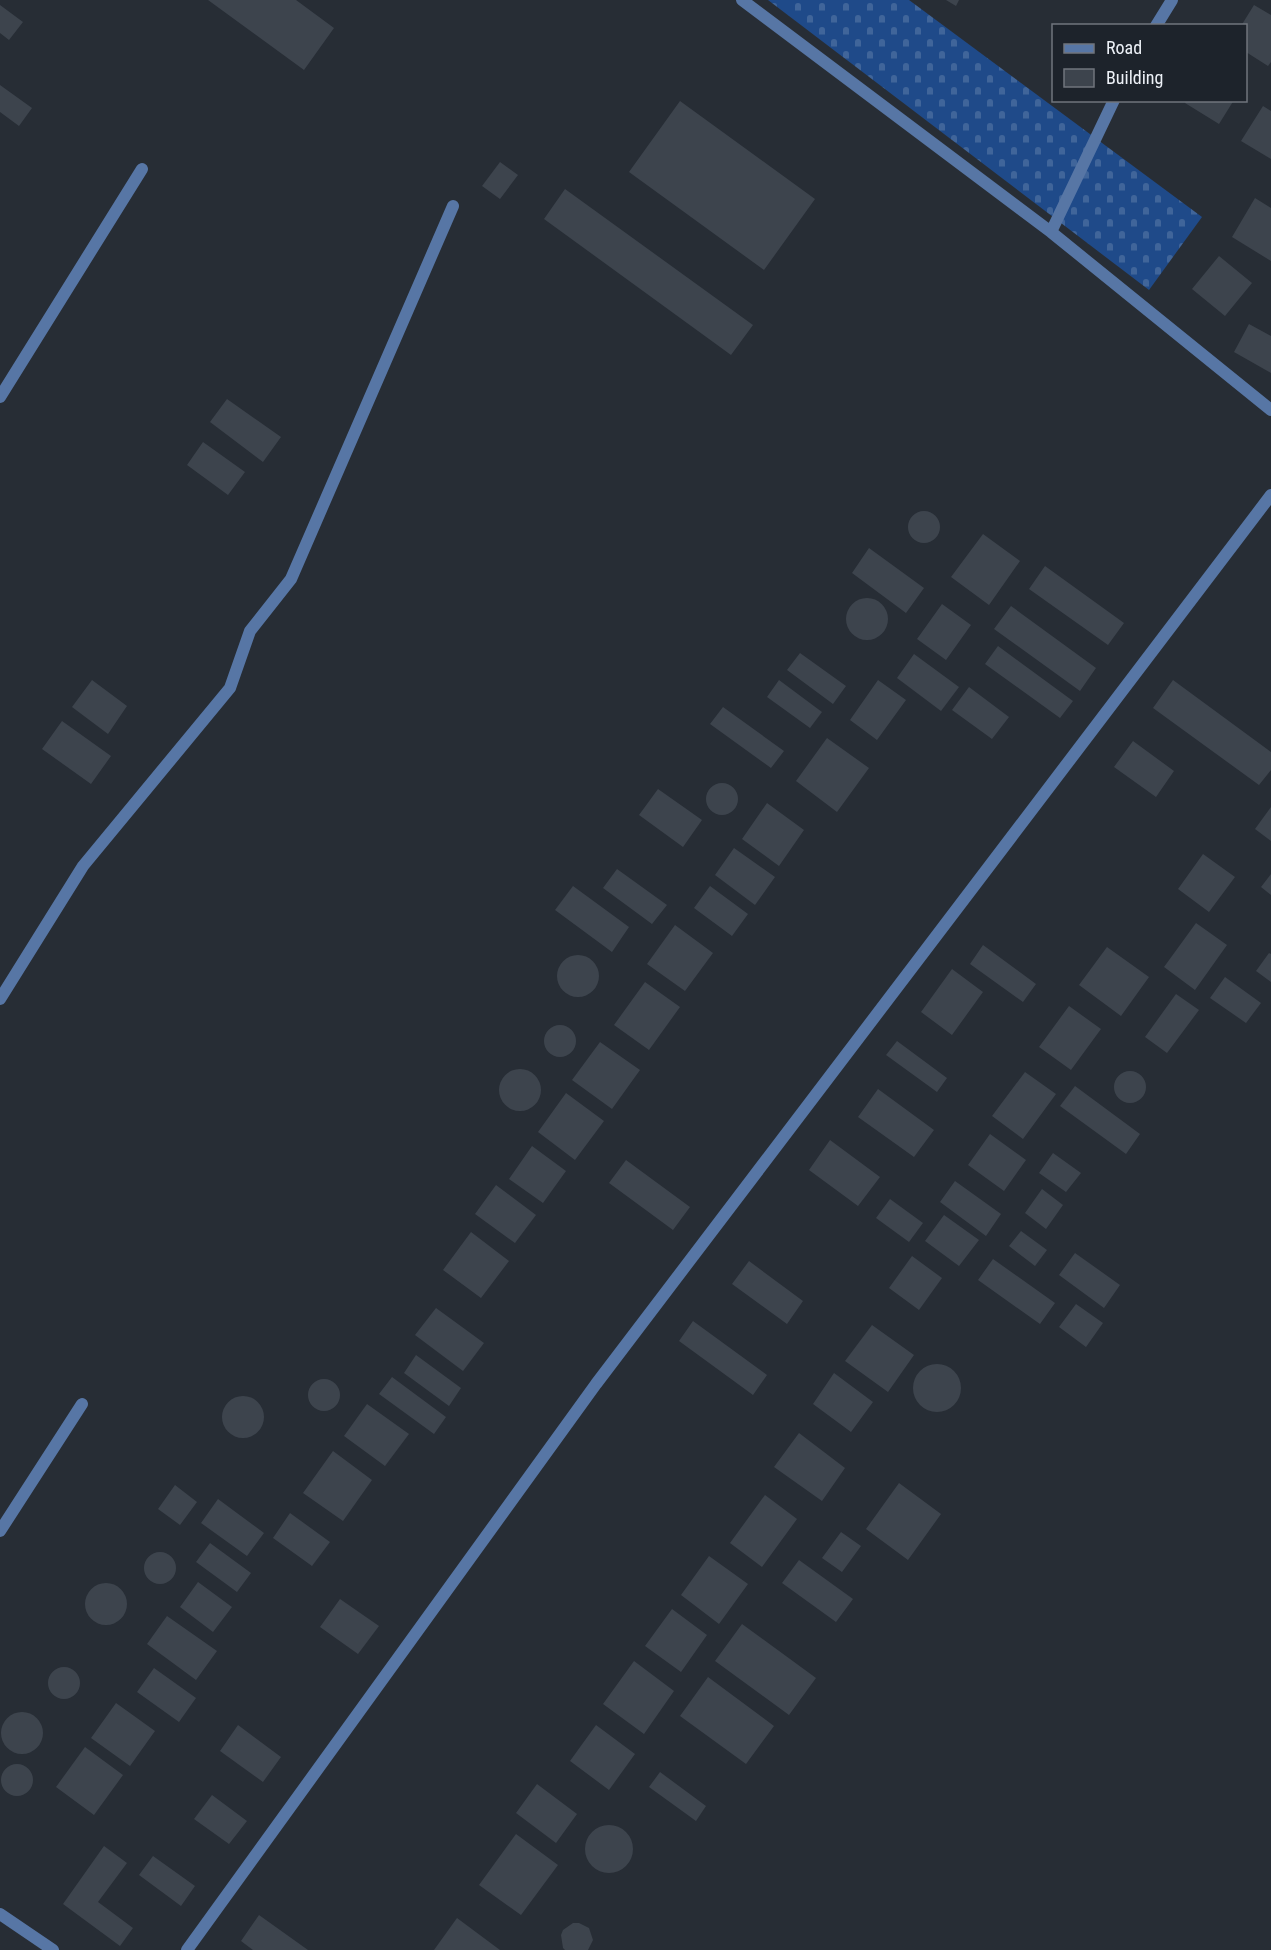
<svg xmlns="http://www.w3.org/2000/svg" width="1271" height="1950" viewBox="0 0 1271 1950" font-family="'Roboto Condensed',sans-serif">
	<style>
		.cemetery { fill: url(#cemetery-stones) }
		.building { fill: #3d444d }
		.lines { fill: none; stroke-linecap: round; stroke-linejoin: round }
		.street { stroke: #5776a5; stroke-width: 12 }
	</style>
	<defs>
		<pattern id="cemetery-stones" width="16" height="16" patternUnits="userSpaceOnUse" patternTransform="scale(1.5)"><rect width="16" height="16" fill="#1f4a89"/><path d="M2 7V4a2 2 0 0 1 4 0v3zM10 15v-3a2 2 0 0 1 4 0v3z" fill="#40659a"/></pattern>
	</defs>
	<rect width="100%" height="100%" fill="#272d35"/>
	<!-- cemetery -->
	<path class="cemetery" d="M768,0H909L1202,217L1149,290Z"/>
	<!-- building -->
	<path class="building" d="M208,0H296L334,28L304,70Z
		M946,0H959L956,6Z
		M0,5L23,22L9,40L0,33Z
		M1254,5L1271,15V62L1268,66L1246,52V26H1241Z
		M0,85L32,108L19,126L0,112Z
		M1186,100H1234L1219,124L1185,103Z
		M680,101L815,199L764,270L629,172Z
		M1263,106L1271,111V159L1241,141Z
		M500,162L518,175L500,199L482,186Z
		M565,189L753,325L731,355L544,219Z
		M1255,198L1271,208V261L1232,237Z
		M1219,256L1252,283L1225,316L1192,289Z
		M1249,324L1271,336V373L1234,352Z
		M227,399L281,437L263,462L210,422Z
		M203,442L245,472L228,495L187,465Z
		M908 527a16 16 0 1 1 32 0a16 16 0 1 1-32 0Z
		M983,534L1020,561L989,605L951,577Z
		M869,548L924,588L906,613L852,573Z
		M1045,566L1124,623L1108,645L1029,589Z
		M846 619a21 21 0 1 1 42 0a21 21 0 1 1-42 0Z
		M942,604L971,625L946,660L917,639Z
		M1011,606L1096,668L1080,691L994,629Z
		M998,646L1073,701L1060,718L985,664Z
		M800,653L846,686L833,704L787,670Z
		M914,654L959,687L941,711L897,678Z
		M92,680L127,706L108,734L72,707Z
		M779,680L822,712L810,728L767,697Z
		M878,680L906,700L877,740L850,720Z
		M1173,680L1271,752V770L1259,785L1153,708Z
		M969,687L1009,717L992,739L952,710Z
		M723,707L784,751L771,768L710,724Z
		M62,721L111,756L91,784L42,749Z
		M827,738L869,768L837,812L796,781Z
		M1133,741L1174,771L1156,797L1114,767Z
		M706 799a16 16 0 1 1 32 0a16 16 0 1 1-32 0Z
		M658,789L702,820L683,847L639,815Z
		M767,803L804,830L779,866L742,839Z
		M1271,807V841L1255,829Z
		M734,848L775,877L755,905L715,875Z
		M1203,854L1235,877L1209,912L1178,889Z
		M617,869L667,905L652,924L603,888Z
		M1271,874V895L1261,887Z
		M573,886L629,927L612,952L555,910Z
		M710,886L748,914L732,936L694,908Z
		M1196,923L1227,945L1195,990L1164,967Z
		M675,925L713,953L685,991L647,964Z
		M983,945L1036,984L1023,1002L970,964Z
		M1107,947L1149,977L1121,1016L1079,985Z
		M1269,953L1271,954V982L1256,971Z
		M557 976a21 21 0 1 1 42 0a21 21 0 1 1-42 0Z
		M952,969L983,992L952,1035L921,1012Z
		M1225,977L1261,1003L1246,1023L1210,998Z
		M645,982L680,1007L649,1050L614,1025Z
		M1176,994L1199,1010L1167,1053L1145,1037Z
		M1069,1006L1101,1029L1071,1070L1039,1047Z
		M544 1041a16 16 0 1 1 32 0a16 16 0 1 1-32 0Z
		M897,1041L947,1078L937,1092L886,1055Z
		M600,1042L640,1070L612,1109L572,1080Z
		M499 1090a21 21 0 1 1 42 0a21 21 0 1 1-42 0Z
		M1114 1087a16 16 0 1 1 32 0a16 16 0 1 1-32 0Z
		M1025,1072L1056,1094L1023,1139L992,1116Z
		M1075,1086L1140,1134L1126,1154L1060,1106Z
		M878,1089L934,1130L914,1157L858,1117Z
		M566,1093L604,1121L575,1160L538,1132Z
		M990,1134L1026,1160L1004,1191L968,1165Z
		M830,1140L880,1177L858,1206L809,1170Z
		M532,1146L566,1171L543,1203L509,1179Z
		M1053,1153L1081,1173L1066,1192L1039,1173Z
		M626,1160L690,1207L673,1230L609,1183Z
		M955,1181L1001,1214L986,1236L940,1202Z
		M496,1185L536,1215L515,1243L475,1214Z
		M1042,1189L1063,1205L1046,1229L1025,1213Z
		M890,1199L923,1223L909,1242L876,1218Z
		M944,1215L979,1240L959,1266L925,1241Z
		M1021,1231L1047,1250L1035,1266L1009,1246Z
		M471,1232L509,1261L481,1298L443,1270Z
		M1075,1253L1120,1285L1104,1308L1059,1275Z
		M912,1256L942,1278L919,1310L889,1288Z
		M993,1259L1055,1303L1040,1324L978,1280Z
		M749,1261L803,1301L787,1324L732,1284Z
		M1076,1304L1103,1323L1086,1347L1059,1327Z
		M436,1308L484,1343L463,1371L415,1335Z
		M693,1321L767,1375L753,1395L679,1341Z
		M872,1325L914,1355L888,1392L845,1361Z
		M416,1355L461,1388L449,1406L404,1373Z
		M913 1388a24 24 0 1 1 48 0a24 24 0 1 1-48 0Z
		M834,1373L873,1402L851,1432L813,1404Z
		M392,1377L446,1417L434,1434L379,1394Z
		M308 1395a16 16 0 1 1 32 0a16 16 0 1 1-32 0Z
		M222 1417a21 21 0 1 1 42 0a21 21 0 1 1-42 0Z
		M367,1404L409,1434L385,1466L344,1436Z
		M799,1433L845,1468L822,1501L774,1467Z
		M333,1451L372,1480L343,1521L303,1493Z
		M899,1483L941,1514L908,1560L866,1529Z
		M175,1485L197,1502L180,1525L158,1509Z
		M765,1495L797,1519L762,1567L730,1543Z
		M218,1499L264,1533L247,1556L201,1523Z
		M290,1513L330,1542L312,1566L273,1538Z
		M841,1532L861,1546L842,1572L822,1558Z
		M210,1543L251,1573L237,1592L196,1562Z
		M144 1568a16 16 0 1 1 32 0a16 16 0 1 1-32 0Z
		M709,1556L748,1584L719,1624L681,1595Z
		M799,1560L853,1599L836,1622L782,1583Z
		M198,1582L232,1607L213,1632L180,1607Z
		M85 1604a21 21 0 1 1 42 0a21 21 0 1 1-42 0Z
		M340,1599L379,1626L358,1654L320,1627Z
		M672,1609L707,1635L681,1672L645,1646Z
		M167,1616L217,1651L196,1680L147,1644Z
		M742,1624L816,1678L789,1715L715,1661Z
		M634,1661L674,1691L644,1734L603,1704Z
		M48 1683a16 16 0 1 1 32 0a16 16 0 1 1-32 0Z
		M154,1668L196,1698L179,1722L137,1692Z
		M708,1677L774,1726L746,1764L680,1716Z
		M116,1703L155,1731L130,1766L91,1738Z
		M1 1733a21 21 0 1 1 42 0a21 21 0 1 1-42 0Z
		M238,1725L281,1757L263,1782L220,1751Z
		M596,1725L635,1754L609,1790L570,1761Z
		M85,1747L123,1775L94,1815L56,1787Z
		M1 1780a16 16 0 1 1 32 0a16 16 0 1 1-32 0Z
		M660,1772L706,1806L696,1821L649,1787Z
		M537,1784L577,1814L556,1843L516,1813Z
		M212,1795L247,1821L229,1844L194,1819Z
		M585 1849a24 24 0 1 1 48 0a24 24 0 1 1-48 0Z
		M516,1834L558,1865L521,1915L479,1885Z
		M104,1846L127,1863L98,1902L133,1928L120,1946L63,1904Z
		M153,1856L195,1886L181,1906L139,1875Z
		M259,1915L308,1950H253L241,1941Z
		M457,1918L500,1950H434Z
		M573,1923H579L589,1928L593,1940L588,1950H565L563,1948L561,1935L563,1930Z"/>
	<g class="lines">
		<!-- street -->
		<path class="street" d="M742,0L1051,232L1271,410
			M1156,26L1172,0
			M1051,232L1114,100
			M0,397L142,169
			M0,999L83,866L230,688L250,631L291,579L453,206
			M0,1531L82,1404
			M0,1914L53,1950
			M187,1950L596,1384L1271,495"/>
	</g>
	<!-- legend -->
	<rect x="1052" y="24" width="195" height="78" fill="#1d232b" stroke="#70757d" stroke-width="1.5"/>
	<rect x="1064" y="44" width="30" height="9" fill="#5776a5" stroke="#70757d" stroke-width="1.5"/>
	<text x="1106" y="54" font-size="18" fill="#edf1f7">Road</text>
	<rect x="1064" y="69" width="30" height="18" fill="#3d444d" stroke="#70757d" stroke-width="1.5"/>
	<text x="1106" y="84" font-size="18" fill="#edf1f7">Building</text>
</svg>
